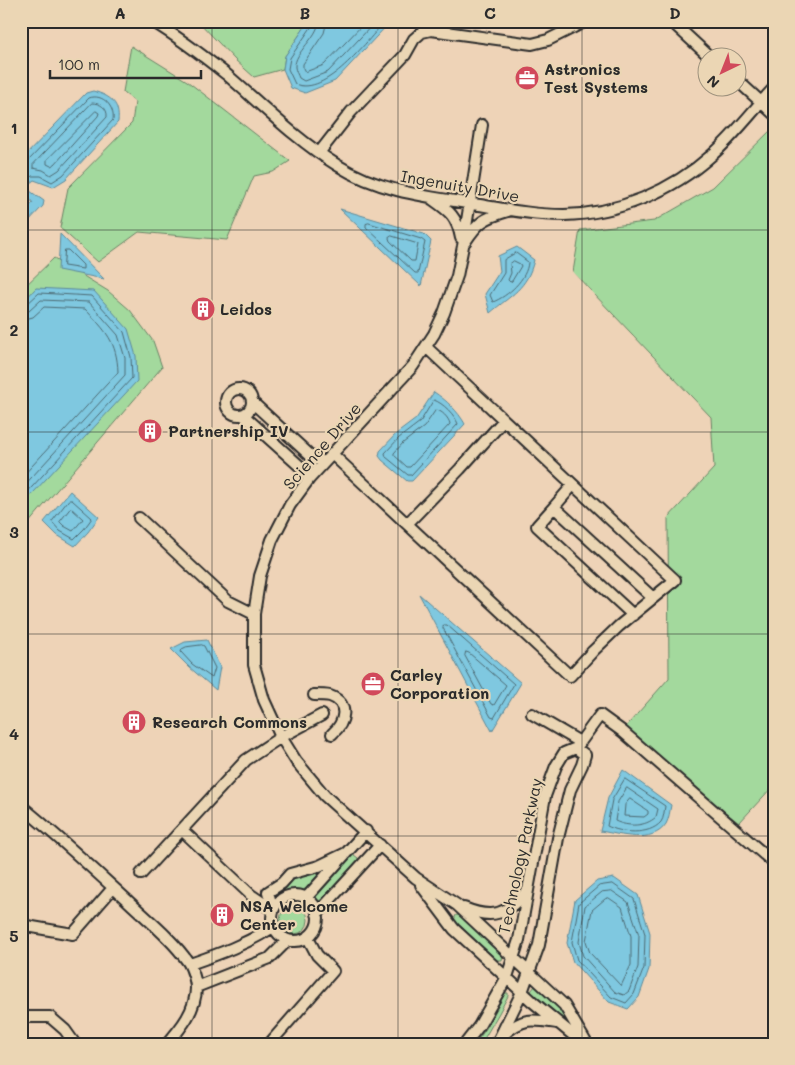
<svg xmlns="http://www.w3.org/2000/svg" width="795" height="1065" viewBox="0 0 795 1065" font-family="Mali,sans-serif">
	<style>
		.green { fill: #a3d99d; stroke: #678264 }
		.water { fill: #7fc8e0; stroke: #5d8998 }
		.lines { fill: none; stroke-linecap: round; stroke-linejoin: round }
		.shore { stroke: #4d6a73; stroke-width: 1 }
		.minor-casing { stroke: #2b2b2b; stroke-width: 14 }
		.minor { stroke: #ebd6b4; stroke-width: 10 }
		.grid { fill: none; stroke: #2b2b2b; stroke-width: 1; stroke-opacity: 0.55 }
		.labels { text-anchor: middle; stroke-width: 4.5; stroke-linejoin: round; paint-order: stroke }
		.poi-label { font-size: 16px; font-weight: bold; fill: #2b2b2b; stroke: #ebd6b4; text-anchor: start }
		.street-label { font-size: 16px; fill: #2b2b2b; stroke: #ebd6b4 }
		.neatline { fill: none; stroke: #2b2b2b; stroke-width: 2 }
		.grid-label { font-size: 16px; text-anchor: middle; font-weight: bold; fill: #2b2b2b }
	</style>
	<rect width="100%" height="100%" fill="#eed3b7"/>
	<filter id="ink" filterUnits="userSpaceOnUse"><feTurbulence type="fractalNoise" baseFrequency=".02" numOctaves="2"/><feDisplacementMap in="SourceGraphic" scale="10" xChannelSelector="R" yChannelSelector="G"/><feConvolveMatrix kernelMatrix="1 2 1 2 8 2 1 2 1" color-interpolation-filters="sRGB"/></filter>
	<g filter="url(#ink)">
		<!-- green -->
		<path class="green" d="M198,21H309L285,56L283,69L254,77L235,60Z
			M131,46L187,81L290,161L273,172L254,176L227,240L139,232L98,262L60,228L68,188L132,123L135,102L123,92Z
			M774,127V785L739,823L622,731L669,678L668,518L714,468L711,417L573,272L580,230L654,221L713,187Z
			M54,258L108,291L130,310L153,341L162,367L21,532V290Z
			M351,855H354L358,858L357,862L323,900L319,901L316,898V895Z
			M316,873L321,874L309,887L303,890H288L283,893H278C284,880 304,876 316,873Z
			M280 920a14 14 0 1 1 28 0a14 14 0 1 1-28 0Z
			M456,915L461,916L503,954L502,960H497L454,920Z
			M535,986L539,987L564,1012L574,1028L572,1029L534,996L531,991Z
			M505,993H508V996L499,1013L481,1044H475L487,1027Z"/>
		<!-- water -->
		<path class="water" d="M309,21H391L335,81L305,93L291,88L283,69L285,56Z
			M93,91C111,96 120,103 118,122L66,179L53,187L34,180L29,184L30,191L44,201L43,206L24,226H21V213L33,203L29,198L25,197L21,198V160L86,93Z
			M340,209L424,234L431,241L421,286Z
			M60,234L104,279L58,270Z
			M517,247L534,260C527,289 511,295 490,313L485,294L500,271L498,256Z
			M36,288L94,291L128,329L136,356L137,381L21,506V304Z
			M434,392C446,400 458,411 465,424L412,481H407L382,460L379,456L380,451L396,434L416,419Z
			M70,491L99,517L88,532L75,546L57,535L44,522Z
			M419,594L521,683L492,731Z
			M207,640L220,667L216,690L189,667L171,649L185,642Z
			M623,770L671,805C670,810 669,819 666,824C652,845 620,834 600,831L608,798Z
			M614,878L638,895L650,933L649,969L639,997L628,1009L609,1002L573,962L567,943L575,900L597,881Z"/>
		<g class="lines">
			<!-- shore -->
			<path class="shore" d="M313,21L312,26L290,58L288,69L295,84C326,97 366,42 385,21
				M319,21C318,38 294,52 295,67C295,70 298,75 299,78L304,81L328,72L376,21
				M327,21L324,33L303,64V68L305,72L324,65L366,21
				M92,103C100,103 108,108 107,117L59,170L51,175L43,170L33,168V165Z
				M96,111L99,113L98,116L55,164L51,166L47,164V160Z
				M21,163L27,162L89,98C103,93 115,107 113,120L63,175L52,182L41,176H32L25,182L24,190L21,192
				M369,223L421,239L425,242L418,273H415L366,227V224Z
				M392,236L418,244L415,261H411L390,241L389,238Z
				M65,250H68L83,265V269L64,266Z
				M516,253L528,262C527,279 508,296 493,302L490,295L504,273V260Z
				M514,261L520,264L521,266L512,281L510,282L508,280L511,273L510,264Z
				M21,307L26,305L39,293L92,296L124,332L131,357L132,378L21,499
				M21,313L29,311L41,300L89,302L118,335L125,358V375L21,489
				M21,320L33,317L44,307L85,309C106,331 117,342 118,372L21,478
				M434,400C443,403 455,415 458,424L411,475H408L386,457L385,453L399,438L420,422Z
				M436,410C441,410 449,418 450,424L410,467H407L394,455V453L403,443L424,427Z
				M69,500H72L92,518L84,529L74,539L60,531L52,522Z
				M71,508L83,519L73,531L64,526L60,522Z
				M444,625H447L514,684L494,718L491,717L443,628Z
				M202,645L204,646L215,668L212,678L192,664L181,652L182,649L186,647Z
				M466,652L469,653L506,685L494,705L491,704L465,656Z
				M625,779L665,806C664,811 664,818 661,822C649,836 621,833 607,826L612,800Z
				M627,788L658,809L656,817C645,827 628,827 615,821L618,802Z
				M630,799L648,811V814L644,817L624,816L625,805Z
				M613,884L634,899L645,934L644,968L634,994L626,1003L611,997L577,960L572,942L579,903L599,886Z
				M612,891L628,902L639,935L638,967L629,991L624,995L615,992L583,956L579,942L585,906L602,892Z
				M609,898L622,907L631,936V965L621,986L590,953L586,941L592,910L605,899Z"/>
			<defs>
				<path id="minor" d="M152,21C178,37 202,55 226,74C262,105 296,140 337,165C377,190 421,196 467,203C499,208 531,215 564,215C618,214 672,191 712,155C735,135 753,110 774,88
					M671,21L711,58
					M738,81L774,114
					M482,125L463,246L457,276L444,313L434,334L413,366L332,454L309,479L290,505L272,540L260,576L254,614V665L264,700L281,737L296,761L325,796L416,878L457,905L564,1005L587,1044
					M319,153L351,112L405,55L414,39L422,32L431,30L532,44L548,40L586,21
					M432,199C449,211 457,216 461,238
					M465,242C478,222 484,218 508,211
					M226 402a13 13 0 1 1 26 0a13 13 0 1 1-26 0Z
					M252,402L313,458L324,462
					M243,415L303,469L309,479
					M332,454L570,676L593,651L619,626L675,580L426,347
					M554,507L573,485
					M139,518L228,601L254,614
					M407,524L460,469L504,420
					M633,615L537,526L554,507L653,598
					M314,695C319,695 325,695 330,696C350,703 345,723 332,734
					M532,714L580,742
					M576,748L600,715L622,731L774,863
					M21,806C58,836 92,868 127,900C148,920 172,939 188,962C192,968 196,981 196,988C196,1010 181,1028 167,1044
					M182,830L251,895L273,910
					M141,874L246,760L281,737L322,715
					M421,885L454,929L533,1002L584,1044
					M272 918a23 23 0 1 1 46 0a23 23 0 1 1-46 0Z
					M306,898L366,831
					M464,908C493,920 507,914 527,891
					M273,910L268,892L282,883L290,874L319,866L346,853
					M317,914L380,845
					M21,925L73,934L113,888
					M190,964C219,954 247,944 273,927
					M196,987L270,958L288,940
					M21,1017H50L65,1030L75,1044
					M503,1035C523,1017 532,1019 557,1023
					M270,1043L333,971L317,955L308,938
					M465,1044L479,1026L507,977L519,940L545,796L556,766L564,753L576,748
					M495,1044L499,1039L522,992L539,945L558,838L570,790L582,765L585,755L576,748"/>
			</defs>
			<!-- minor casing -->
			<use href="#minor" class="minor-casing"/>
			<!-- minor -->
			<use href="#minor" class="minor"/>
		</g>
	</g>
	<!-- grid -->
	<path class="grid" d="M212,21V1044M398,21V1044M582,21V1044M21,230H774M21,432H774M21,634H774M21,836H774"/>
	<!-- icons -->
	<defs>
		<symbol id="office-disc" viewBox="-11 -11 22 22"><circle r="9.5" fill="#d1495b" stroke="#ebd6b4"/><path d="M-6-3h4V-5.5h4V-3h4V5H-6ZM-1-4.5V-3h2v-1.5ZM-6 0V1H6V0Z" fill="#fff"/></symbol>
		<symbol id="building-disc" viewBox="-11 -11 22 22"><circle r="9.5" fill="#d1495b" stroke="#ebd6b4"/><path d="M-4-6H4V6H1V3H-1V6H-4ZM-2.5-4.3h1.7v1.8h-1.7ZM.8-4.3h1.7v1.8H.8ZM-2.5-1h1.7V.8h-1.7ZM.8-1h1.7V.8H.8Z" fill="#fff"/></symbol>
	</defs>
	<g fill-rule="evenodd">
		<use href="#office-disc" x="513" y="64" width="28" height="28"/>
		<use href="#building-disc" x="189" y="295" width="28" height="28"/>
		<use href="#building-disc" x="136" y="417" width="28" height="28"/>
		<use href="#office-disc" x="359" y="670" width="28" height="28"/>
		<use href="#building-disc" x="120" y="708" width="28" height="28"/>
		<use href="#building-disc" x="208" y="901" width="28" height="28"/>
	</g>
	<g class="labels">
		<!-- poi labels -->
		<g class="poi-label">
			<text x="544" y="75">Astronics<tspan x="544" dy="18">Test Systems</tspan></text>
			<text x="220" y="315">Leidos</text>
			<text x="168" y="437">Partnership IV</text>
			<text x="390" y="681">Carley<tspan x="390" dy="18">Corporation</tspan></text>
			<text x="152" y="728">Research Commons</text>
			<text x="240" y="912">NSA Welcome<tspan x="240" dy="18">Center</tspan></text>
		</g>
		<!-- street labels -->
		<g class="street-label">
			<text transform="translate(460 186) rotate(10)" y="6">Ingenuity Drive</text>
			<text transform="translate(322 446) rotate(-49)" y="6">Science Drive</text>
			<text transform="translate(520 856) rotate(-78)" y="6">Technology Parkway</text>
		</g>
	</g>
	<!-- margin -->
	<rect width="795" height="1065" fill="none" stroke="#ebd6b4" stroke-width="55"/>
	<!-- north arrow -->
	<g transform="translate(722 72) rotate(223)"><circle r="24" fill="#ebd6b4" stroke="#9e927d"/>
	<path d="M0-4L9 19L0 12L-9 19Z" fill="#d1495b"/>
	<text y="-8" font-size="14" font-weight="bold" text-anchor="middle" fill="#2b2b2b">N</text>
	</g>
	<!-- scale -->
	<path d="M50 70v8h151v-8" fill="none" stroke="#2b2b2b" stroke-width="2.5"/>
	<text x="58" y="70" font-size="15" fill="#2b2b2b" stroke="#ebd6b4" stroke-width="4" paint-order="stroke">100 m</text>
	<rect x="28" y="28" width="740" height="1010" class="neatline"/>
	<g class="grid-label">
		<text x="120" y="19">A</text>
		<text x="305" y="19">B</text>
		<text x="490" y="19">C</text>
		<text x="675" y="19">D</text>
		<text x="14" y="134">1</text>
		<text x="14" y="336">2</text>
		<text x="14" y="538">3</text>
		<text x="14" y="740">4</text>
		<text x="14" y="942">5</text>
	</g>
</svg>
